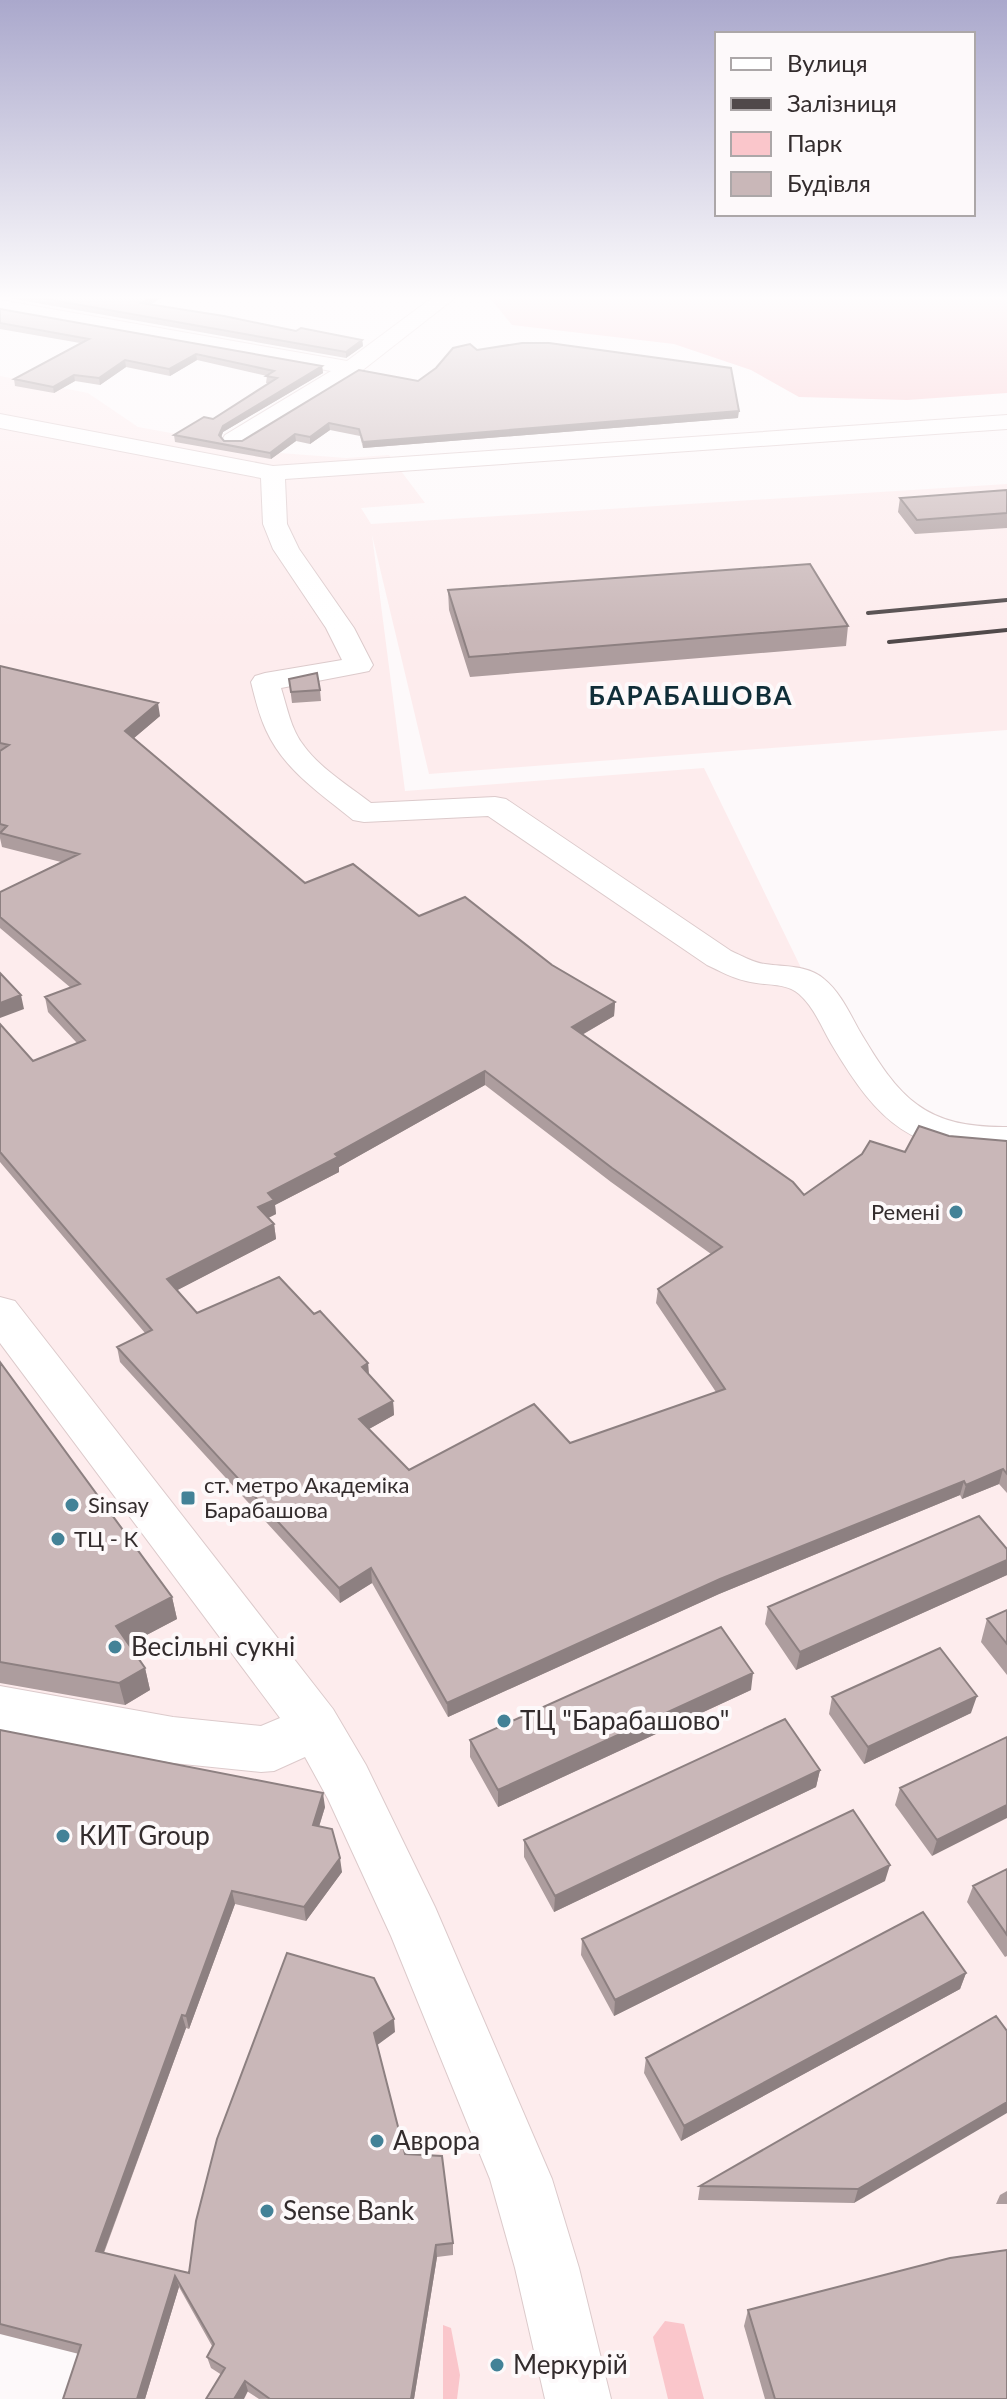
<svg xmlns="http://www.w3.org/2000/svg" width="1007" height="2399" viewBox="0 0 1007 2399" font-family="Lato,sans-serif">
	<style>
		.built { fill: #fdeced }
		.green { fill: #fac6cb }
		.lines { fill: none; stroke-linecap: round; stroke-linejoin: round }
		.minor-casing { stroke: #dccacb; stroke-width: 2 }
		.minor { fill: #fff; fill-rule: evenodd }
		.rail { stroke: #50494a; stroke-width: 4 }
		.wall { fill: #ad9d9e; fill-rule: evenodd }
		.shaded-wall { fill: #8d8081 }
		.building { fill: #c9b7b8; stroke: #8d8081; stroke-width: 2; fill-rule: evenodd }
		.poi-dot { fill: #438297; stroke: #fdf9fa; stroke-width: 3 }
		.labels { text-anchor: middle; stroke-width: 8; stroke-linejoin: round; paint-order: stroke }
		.poi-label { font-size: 22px; fill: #332c2d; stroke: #fdf9fa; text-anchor: start }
		.far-district-label { font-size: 26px; font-weight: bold; letter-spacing: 2px; fill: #102e38; stroke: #fdf9fa }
		.near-poi-label { font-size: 26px; fill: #332c2d; stroke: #fdf9fa; text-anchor: start }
	</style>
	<rect width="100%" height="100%" fill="#fdf9fa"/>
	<!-- built -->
	<path class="built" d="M0,376L88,393L138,427L280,453L346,458L389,455L425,503L361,508L371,524L1007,484V730L429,774L372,535L405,791L704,768L856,1081L915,1122L1007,1133V2399H102L117,2335L0,2305Z"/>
	<!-- green -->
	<path class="green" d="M489,297H1007V393L907,400L799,397L751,370L674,344L512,325Z
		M665,2321L684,2324L704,2399H668L653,2337Z
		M443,2325L451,2328L460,2375L457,2399H443Z"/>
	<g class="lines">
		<defs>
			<path id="minor" d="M433,297H456L359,373L241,445H225L222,440L225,435L331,371L0,312V300L347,361Z
				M0,414L273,466L1007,415V429L285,479L287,524L299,549L354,628L373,665L369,671L359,673L281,688C287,707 291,730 304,746C321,769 349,786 371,803L495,797L506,799L731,951C742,956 754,963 765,964C785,967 808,965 824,979C840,992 849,1012 859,1030C899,1098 924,1128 1007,1127V1153C912,1154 879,1124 832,1045C822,1028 814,1007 799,994C786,982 763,986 746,981C732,978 720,971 707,965L488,816L364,822L353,820C320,793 284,770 266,730C259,715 255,698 251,682L255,676L265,673L342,660L326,628L273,549L263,524L261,478L0,428Z
				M0,1297L15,1301L333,1709L366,1765L435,1907L552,2179L579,2268L611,2399H545L515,2268L490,2179L391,1936L328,1799L305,1757L274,1771L261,1772L173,1763L0,1732V1686L173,1717L261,1726L280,1718L0,1343Z"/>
		</defs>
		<!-- minor casing -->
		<use href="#minor" class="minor-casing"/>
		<!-- minor -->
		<use href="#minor" class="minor"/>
		<!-- rail -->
		<path class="rail" d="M868,613L1007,600
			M889,642L1007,630"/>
	</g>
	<!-- wall -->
	<path class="wall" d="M3,297H163L150,305L296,331L362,340L363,346L346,358Z
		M0,309L322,366L323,373L223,432L221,438L224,441H242L418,381L477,350L738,418L363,448L360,436L330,430L310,444L296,441L271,459L175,442L174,435L213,419L269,383H266L267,376L197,360L170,376L126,367L100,385L75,381L54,393L15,386L14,379L80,343L0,329Z
		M1007,490V528L915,534L898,512L900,498Z
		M448,590L848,626L846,646L470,677L449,610Z
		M0,666L160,716L134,738L305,883L419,916L552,965L615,1002L614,1016L582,1035L804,1195L905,1152L949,1136L1007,1141V1493L999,1484L962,1499L960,1495L719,1594L448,1717L372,1583L340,1603L120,1362L117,1347L145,1333L0,1162V1024L33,1061L77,1043L48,1012L45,997L71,988L0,928V892L61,862L2,847L0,838ZM485,1085L611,1182L711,1254L658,1289L656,1303L716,1392L570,1443L409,1470L369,1429L394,1415L393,1401L369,1375L368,1363L314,1314L197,1313L177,1290L276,1239L274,1224L268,1218L276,1214L275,1205L339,1172V1167Z
		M289,679L320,690L321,701L292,703Z
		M0,1362L172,1597L177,1619L129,1644L145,1668L150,1690L125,1705L0,1683Z
		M1007,1549V1575L796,1670L765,1624L768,1607Z
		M1007,1610V1675L981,1642L987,1619Z
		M751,1690L498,1807L470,1757V1740Z
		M832,1697L971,1713L864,1764L829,1714Z
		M0,1730L325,1807L319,1827L342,1872L306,1921L235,1904L189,2029L186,2028L104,2253L189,2273L217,2139L395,2032L377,2044L405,2154L453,2243V2255L437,2257L414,2399H259L211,2368L207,2357L212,2346L179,2287L145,2399H63L79,2354L0,2334Z
		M1007,1737L932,1856L895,1805L900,1788Z
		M820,1770L816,1787L554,1912L524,1857V1840Z
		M1007,1869V1956L1005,1957L967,1902L973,1886Z
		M885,1881L614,2016L581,1955L582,1939Z
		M966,1973L960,1989L681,2141L644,2073L646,2058Z
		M996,2016L854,2203L698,2200L700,2186Z
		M1007,2191V2204H996L1000,2195Z
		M748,2310L1007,2399H765L744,2326Z"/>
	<!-- shaded-wall -->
	<path class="shaded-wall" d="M152,297H163L142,309L141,303Z
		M362,340L363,346L346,358V352Z
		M196,354L197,360L170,376L169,369Z
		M125,360L126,367L100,385L99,378Z
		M322,366L323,373L223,432L219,442V435L223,426Z
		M74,375L75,381L54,393L53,387Z
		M739,411L738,418L363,448V442Z
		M329,423L330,430L310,444V437Z
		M295,434L296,441L271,459L270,453Z
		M158,703L160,716L127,744L125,731Z
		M21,995L24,1009L0,1018V1003Z
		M615,1002L614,1016L571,1041L572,1027Z
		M485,1071V1085L339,1167V1172L275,1205L276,1214L260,1222L258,1207L268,1193L335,1154Z
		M274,1224L276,1239L170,1294L167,1279Z
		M368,1363L369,1378L362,1367Z
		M393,1401L394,1415L360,1434L359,1419Z
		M1003,1469L999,1484L962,1499L966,1485Z
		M964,1481L960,1495L719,1594L448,1717L447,1703L720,1579Z
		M1007,1560V1575L796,1670L800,1652Z
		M371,1568L372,1583L340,1603L339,1588Z
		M172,1597L177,1619L122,1648L116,1626Z
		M145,1668L150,1690L125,1705L119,1683Z
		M753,1673L751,1690L498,1807V1790Z
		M977,1696L971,1713L864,1764L868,1747Z
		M820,1770L816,1787L554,1912L555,1896Z
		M323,1793L325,1807L315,1839L313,1825Z
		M1007,1805V1818L932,1856L937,1840Z
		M340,1858L342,1872L306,1921L304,1907Z
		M890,1865L885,1881L614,2016L615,2000Z
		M232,1891L235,1904L189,2029L186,2016Z
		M966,1973L960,1989L681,2141L684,2126Z
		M182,2015L186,2028L100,2262L96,2251Z
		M394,2019L395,2032L376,2046L374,2033Z
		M1007,2102V2113L854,2203L858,2189Z
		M436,2245L437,2257L414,2399H411Z
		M175,2276L179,2287L145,2399H137Z
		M245,2381L248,2391L244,2399H234Z"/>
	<!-- building -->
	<path class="building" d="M35,297H152L141,303L224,316L296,331L301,328L362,340L346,352Z
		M0,309L322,366L223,426L219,435L224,441H242L359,370L418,381L436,368L453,348L470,344L477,350L522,343H549L731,368L739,411L363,442L359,429L329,423L310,437L295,434L270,453L174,435L204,417L213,419L277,378L266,376L274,371L196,354L169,369L125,360L99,378L74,375L53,387L14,379L89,339L0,323Z
		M1007,490V513L917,520L900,498Z
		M810,564L848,626L469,657L448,590Z
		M0,666L158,703L125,731L305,883L353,864L419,916L465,897L552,965L615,1002L572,1027L793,1182L804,1195L862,1154L870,1141L905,1152L919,1126L949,1136L1007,1141V1474L1003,1469L966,1485L964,1481L720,1579L447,1703L371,1568L339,1588L117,1347L152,1330L0,1152V1024L33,1061L85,1040L45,997L80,984L0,917V892L79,854L0,833L7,826L0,824V751L9,745L0,743ZM485,1071L612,1168L722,1247L658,1289L725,1389L570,1443L534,1404L409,1470L359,1419L393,1401L362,1367L368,1363L320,1311L314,1314L279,1277L197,1313L167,1279L274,1224L258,1207L274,1200L268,1193L338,1157L335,1154Z
		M317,673L320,690L291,692L289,679Z
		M0,973L21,995L0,1003Z
		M0,1362L172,1597L116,1626L145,1668L119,1683L0,1662Z
		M979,1516L1007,1549V1560L800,1652L768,1607Z
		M1007,1610V1644L987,1619Z
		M721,1627L753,1673L498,1790L470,1740Z
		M940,1648L977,1696L868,1747L832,1697Z
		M785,1719L820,1770L555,1896L524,1840Z
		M0,1730L323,1793L313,1825L332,1829L340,1858L304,1907L232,1891L186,2016L182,2015L96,2251L189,2273L196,2221L217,2139L287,1953L374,1978L394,2019L374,2033L405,2154L442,2156L453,2243L436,2245L411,2399H270L245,2381L234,2399H206L225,2368L207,2357L214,2344L175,2276L137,2399H63L81,2345L0,2324Z
		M1007,1737V1805L937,1840L900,1788Z
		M853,1810L890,1865L615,2000L582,1939Z
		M1007,1869V1935L973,1886Z
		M923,1912L966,1973L684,2126L646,2058Z
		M996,2016L1007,2031V2102L858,2189L700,2186Z
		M1007,2250V2399H775L748,2310L950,2258Z"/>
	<!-- sky -->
	<linearGradient id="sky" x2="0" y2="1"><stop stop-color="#aaa8cc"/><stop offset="0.47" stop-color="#fefcfd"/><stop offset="1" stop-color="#fefcfd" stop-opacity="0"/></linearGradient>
	<rect width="1007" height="633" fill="url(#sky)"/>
	<!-- markers -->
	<g class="poi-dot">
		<circle cx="956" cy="1212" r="8"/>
		<rect x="180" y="1490" width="16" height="16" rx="4"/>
		<circle cx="72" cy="1505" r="8"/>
		<circle cx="58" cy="1539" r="8"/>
		<circle cx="115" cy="1647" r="8"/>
		<circle cx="504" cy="1721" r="8"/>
		<circle cx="63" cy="1836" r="8"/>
		<circle cx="377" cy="2141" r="8"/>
		<circle cx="267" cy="2211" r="8"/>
		<circle cx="497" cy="2365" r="8"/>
	</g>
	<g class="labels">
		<!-- poi labels -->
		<g class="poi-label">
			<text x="940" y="1220" text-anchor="end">Ремені</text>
			<text x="204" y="1493">ст. метро Академіка<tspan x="204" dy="25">Барабашова</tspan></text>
			<text x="88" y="1513">Sinsay</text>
			<text x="74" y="1547">ТЦ - К</text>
		</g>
		<!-- far-district labels -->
		<g class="far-district-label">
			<text x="691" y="705">БАРАБАШОВА</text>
		</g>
		<!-- near-poi labels -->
		<g class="near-poi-label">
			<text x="131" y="1656">Весільні сукні</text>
			<text x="520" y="1730">ТЦ "Барабашово"</text>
			<text x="79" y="1845">КИТ Group</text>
			<text x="393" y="2150">Аврора</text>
			<text x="283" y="2220">Sense Bank</text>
			<text x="513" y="2374">Меркурій</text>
		</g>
	</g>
	<!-- legend -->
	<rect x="715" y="32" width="260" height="184" fill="#fdf9fa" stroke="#aca7a8" stroke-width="2"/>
	<rect x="731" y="58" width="40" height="12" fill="#ffffff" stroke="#aca7a8" stroke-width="2"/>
	<text x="787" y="72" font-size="24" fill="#332c2d">Вулиця</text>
	<rect x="731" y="98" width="40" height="12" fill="#50494a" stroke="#aca7a8" stroke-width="2"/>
	<text x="787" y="112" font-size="24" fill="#332c2d">Залізниця</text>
	<rect x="731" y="132" width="40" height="24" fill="#fac6cb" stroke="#aca7a8" stroke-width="2"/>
	<text x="787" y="152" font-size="24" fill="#332c2d">Парк</text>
	<rect x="731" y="172" width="40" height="24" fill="#c9b7b8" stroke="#aca7a8" stroke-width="2"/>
	<text x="787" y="192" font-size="24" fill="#332c2d">Будівля</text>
</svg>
